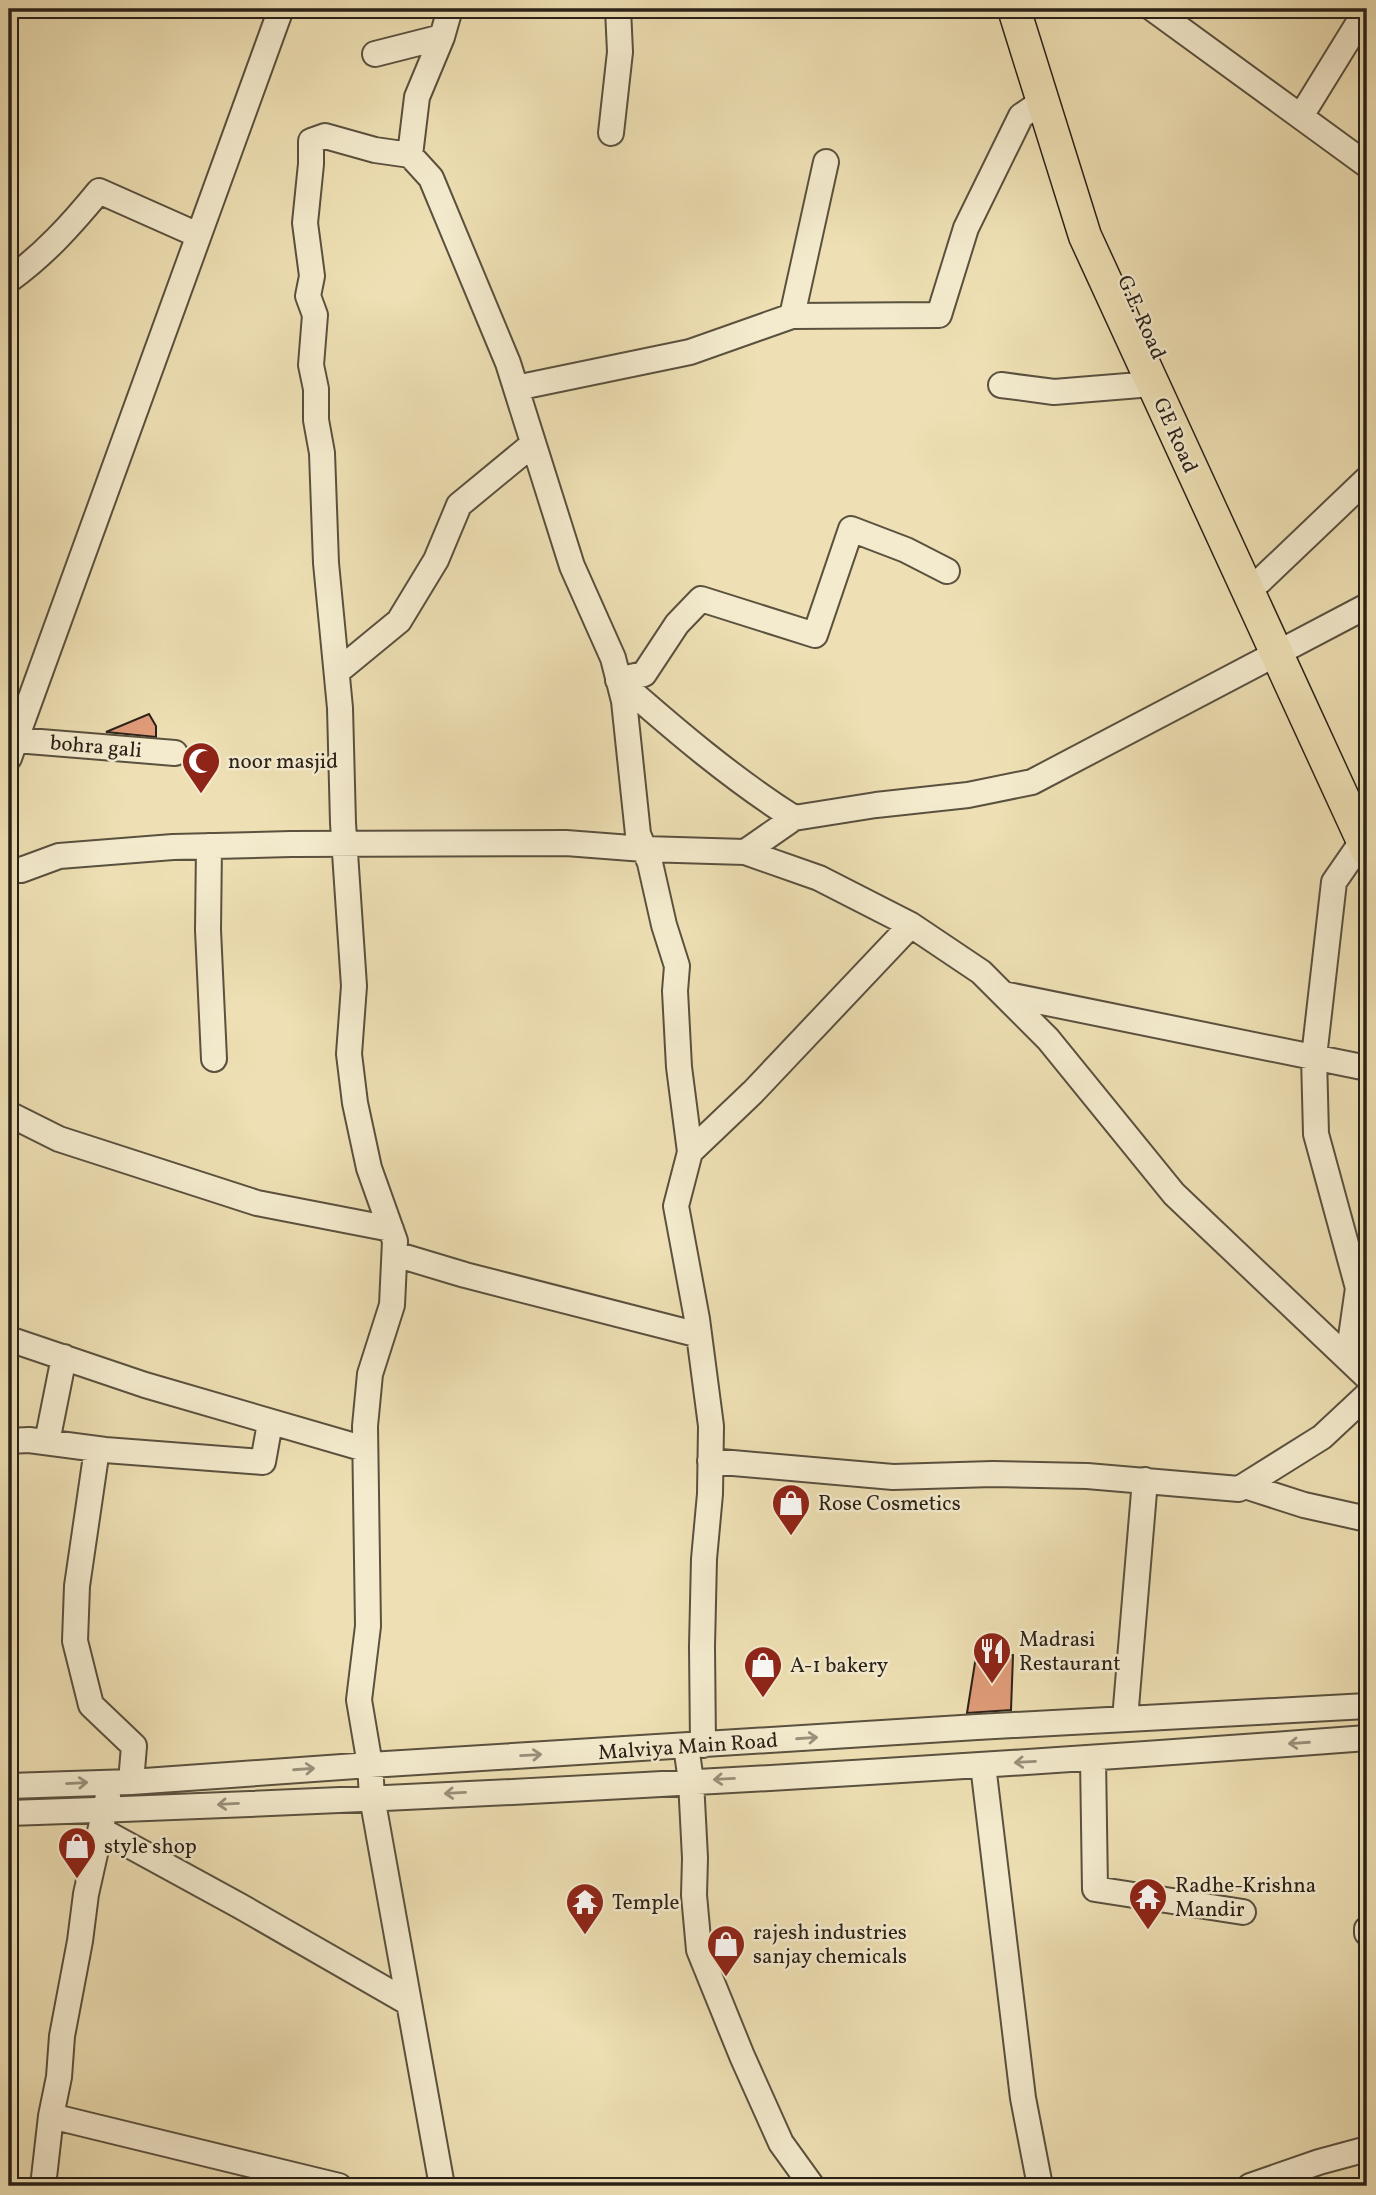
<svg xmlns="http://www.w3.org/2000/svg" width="1376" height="2195" viewBox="0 0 1376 2195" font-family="Vollkorn,serif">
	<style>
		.building { fill: #e19c7a; stroke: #292118; stroke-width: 2 }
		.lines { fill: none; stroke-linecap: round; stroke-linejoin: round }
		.minor-casing { stroke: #5a513f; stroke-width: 28 }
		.major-casing { stroke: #292118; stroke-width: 35 }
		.minor { stroke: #f4ebce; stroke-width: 24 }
		.major { stroke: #eee0b4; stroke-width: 32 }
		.oneway { stroke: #99907c }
		.labels { text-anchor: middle; stroke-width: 5; stroke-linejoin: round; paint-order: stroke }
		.street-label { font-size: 21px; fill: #292118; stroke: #f4ebce }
		.poi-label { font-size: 21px; fill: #292118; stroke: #f4ebce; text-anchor: start }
	</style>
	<rect width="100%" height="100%" fill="#eee0b4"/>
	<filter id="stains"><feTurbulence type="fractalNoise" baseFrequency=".00286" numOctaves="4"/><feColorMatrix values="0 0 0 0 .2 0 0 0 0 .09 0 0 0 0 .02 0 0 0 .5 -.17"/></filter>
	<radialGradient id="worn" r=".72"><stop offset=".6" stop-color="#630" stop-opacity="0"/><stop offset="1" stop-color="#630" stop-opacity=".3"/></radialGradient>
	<!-- building -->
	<path class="building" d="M149,714L156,726V737L106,732Z
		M977,1650L1013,1655L1011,1710L967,1713Z"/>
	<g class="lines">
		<defs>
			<path id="minor" d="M1153,9L1367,165
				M375,54L442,37
				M1301,116L1367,9
				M611,133L620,52L618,9
				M410,155L417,97L442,37L450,9
				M9,280C44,255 72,224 99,191L198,235
				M792,316L826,162
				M1001,385L1054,392L1152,384
				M516,388L690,352L792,316L939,315L966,228L1021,116L1043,101
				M1260,581L1367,479
				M337,672L399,621L436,560L459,505L533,444
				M618,680C675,730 731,778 794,818L876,805L968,795L1032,782L1367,606
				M618,680L644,674L677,624L701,599L815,635L851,529L906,550L947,571
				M9,735L16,740L175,753
				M9,758L281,9
				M209,846L208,930L214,1059
				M745,852L794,818
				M9,869L21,870L59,856L173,847L291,844L566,843L644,849L745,852L819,878L911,925L981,972L1048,1039L1174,1194L1367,1377
				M1003,994L1367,1068
				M9,1114L59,1139L257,1203L391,1229
				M690,1152L753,1092L911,925
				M395,1254L465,1275L699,1335
				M9,1339L145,1385L365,1449
				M1348,1358L1358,1288L1316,1134L1314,1057L1334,882L1363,840
				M9,1441L29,1440L105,1450L263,1462L270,1423
				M47,1442L64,1357
				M97,1449L77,1586L75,1641L91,1705L134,1746L131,1782
				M710,1461L893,1477L993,1474L1087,1476L1239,1489L1322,1437L1367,1395
				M1245,1486L1304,1505L1367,1519
				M1125,1719L1145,1480
				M686,1746L691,1781L695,1858L694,1895L699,1950L742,2056L781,2143L812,2186
				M1093,1759L1095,1889L1243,1912
				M983,1765L1023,2098L1040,2186
				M9,1786L131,1782L370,1765L977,1727L1367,1706
				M9,1813C462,1798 915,1772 1367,1738
				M101,1830L240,1906L409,2003
				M1367,1929V1933
				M51,2116L339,2186
				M43,2186L51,2116L59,2077L62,2036L80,1941L86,1894L108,1796
				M442,2186L372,1797L370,1765L359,1700L368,1626L365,1426L370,1374L392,1305L395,1241L369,1168L355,1103L349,1054L354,986L343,823L340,708L326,563L322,453L316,420V389L311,365L315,315L308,296L312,276L305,223L311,164V141L325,136L375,150L410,155L431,178L508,363L572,566L613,658L624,701L638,834L650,863L664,925L677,966L675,991L679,1067L690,1152L676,1206L697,1319L711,1426L710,1494L704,1559L702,1646L703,1745
				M1250,2186L1319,2162L1367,2149"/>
			<path id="major" d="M1014,9L1085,236L1367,850"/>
		</defs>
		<!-- minor casing -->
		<use href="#minor" class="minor-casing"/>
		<!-- major casing -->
		<use href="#major" class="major-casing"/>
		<!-- minor -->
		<use href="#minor" class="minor"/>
		<!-- major -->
		<use href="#major" class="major"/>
	</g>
	<!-- one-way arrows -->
	<defs><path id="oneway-shaft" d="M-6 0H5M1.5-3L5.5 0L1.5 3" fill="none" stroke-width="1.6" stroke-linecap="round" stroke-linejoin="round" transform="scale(1.75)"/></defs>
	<g class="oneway">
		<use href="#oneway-shaft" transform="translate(807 1738) rotate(-4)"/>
		<use href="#oneway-shaft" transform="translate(1299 1743) rotate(176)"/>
		<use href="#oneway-shaft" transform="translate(531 1755) rotate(-3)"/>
		<use href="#oneway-shaft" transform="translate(1025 1762) rotate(177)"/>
		<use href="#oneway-shaft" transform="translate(304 1769) rotate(-4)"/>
		<use href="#oneway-shaft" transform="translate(724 1779) rotate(177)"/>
		<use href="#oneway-shaft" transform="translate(77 1783) rotate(-3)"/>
		<use href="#oneway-shaft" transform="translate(455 1793) rotate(177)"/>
		<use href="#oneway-shaft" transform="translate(228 1804) rotate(177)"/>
	</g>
	<!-- icons -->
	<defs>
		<symbol id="mosque-pin" viewBox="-11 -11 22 30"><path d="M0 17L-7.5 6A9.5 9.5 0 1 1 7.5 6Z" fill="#8f2418" stroke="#f4ebce"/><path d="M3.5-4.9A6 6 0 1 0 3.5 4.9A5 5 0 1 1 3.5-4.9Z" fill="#fff"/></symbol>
		<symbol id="shop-pin" viewBox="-11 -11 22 30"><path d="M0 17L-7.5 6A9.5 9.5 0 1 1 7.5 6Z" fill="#8f2418" stroke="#f4ebce"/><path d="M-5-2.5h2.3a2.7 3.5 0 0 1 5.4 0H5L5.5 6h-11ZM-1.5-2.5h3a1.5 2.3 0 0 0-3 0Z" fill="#fff"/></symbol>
		<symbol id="restaurant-pin" viewBox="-11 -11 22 30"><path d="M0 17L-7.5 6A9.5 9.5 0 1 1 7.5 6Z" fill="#8f2418" stroke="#f4ebce"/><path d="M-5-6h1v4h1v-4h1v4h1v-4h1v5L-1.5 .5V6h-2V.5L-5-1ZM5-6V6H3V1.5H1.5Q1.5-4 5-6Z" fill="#fff"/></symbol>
		<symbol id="temple-pin" viewBox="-11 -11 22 30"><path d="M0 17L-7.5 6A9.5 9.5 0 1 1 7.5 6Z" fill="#8f2418" stroke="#f4ebce"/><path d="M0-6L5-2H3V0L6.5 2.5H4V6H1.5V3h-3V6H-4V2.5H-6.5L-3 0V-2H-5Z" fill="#fff"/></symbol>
	</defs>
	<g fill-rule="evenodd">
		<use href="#mosque-pin" x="179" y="739" width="44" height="60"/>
		<use href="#shop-pin" x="769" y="1481" width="44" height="60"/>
		<use href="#restaurant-pin" x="970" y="1629" width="44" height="60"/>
		<use href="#shop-pin" x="741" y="1643" width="44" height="60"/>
		<use href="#shop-pin" x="55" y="1824" width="44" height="60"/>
		<use href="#temple-pin" x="1126" y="1875" width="44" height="60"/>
		<use href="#temple-pin" x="563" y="1880" width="44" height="60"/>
		<use href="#shop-pin" x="704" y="1922" width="44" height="60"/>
	</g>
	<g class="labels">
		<!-- street labels -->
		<g class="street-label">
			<text transform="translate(1142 317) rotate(66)" y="7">G.E. Road</text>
			<text transform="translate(1176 435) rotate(66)" y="7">GE Road</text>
			<text transform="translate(96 746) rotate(5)" y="7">bohra gali</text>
			<text transform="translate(688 1746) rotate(-4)" y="7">Malviya Main Road</text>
		</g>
		<!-- poi labels -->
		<g class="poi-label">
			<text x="228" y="768">noor masjid</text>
			<text x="818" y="1510">Rose Cosmetics</text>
			<text x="1019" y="1646">Madrasi<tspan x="1019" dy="24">Restaurant</tspan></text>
			<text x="790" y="1672">A-1 bakery</text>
			<text x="104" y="1853">style shop</text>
			<text x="1175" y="1892">Radhe-Krishna<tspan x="1175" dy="24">Mandir</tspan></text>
			<text x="612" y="1909">Temple</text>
			<text x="753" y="1939">rajesh industries<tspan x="753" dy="24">sanjay chemicals</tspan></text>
		</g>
	</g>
	<!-- margin -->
	<rect width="1376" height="2195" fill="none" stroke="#eee0b4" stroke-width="35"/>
	<rect x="10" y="10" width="1355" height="2174" fill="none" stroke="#292118" stroke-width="3.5"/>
	<rect x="18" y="18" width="1341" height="2160" fill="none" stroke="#292118" stroke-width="2"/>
	<rect width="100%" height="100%" filter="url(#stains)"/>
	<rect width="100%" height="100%" fill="url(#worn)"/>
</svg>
